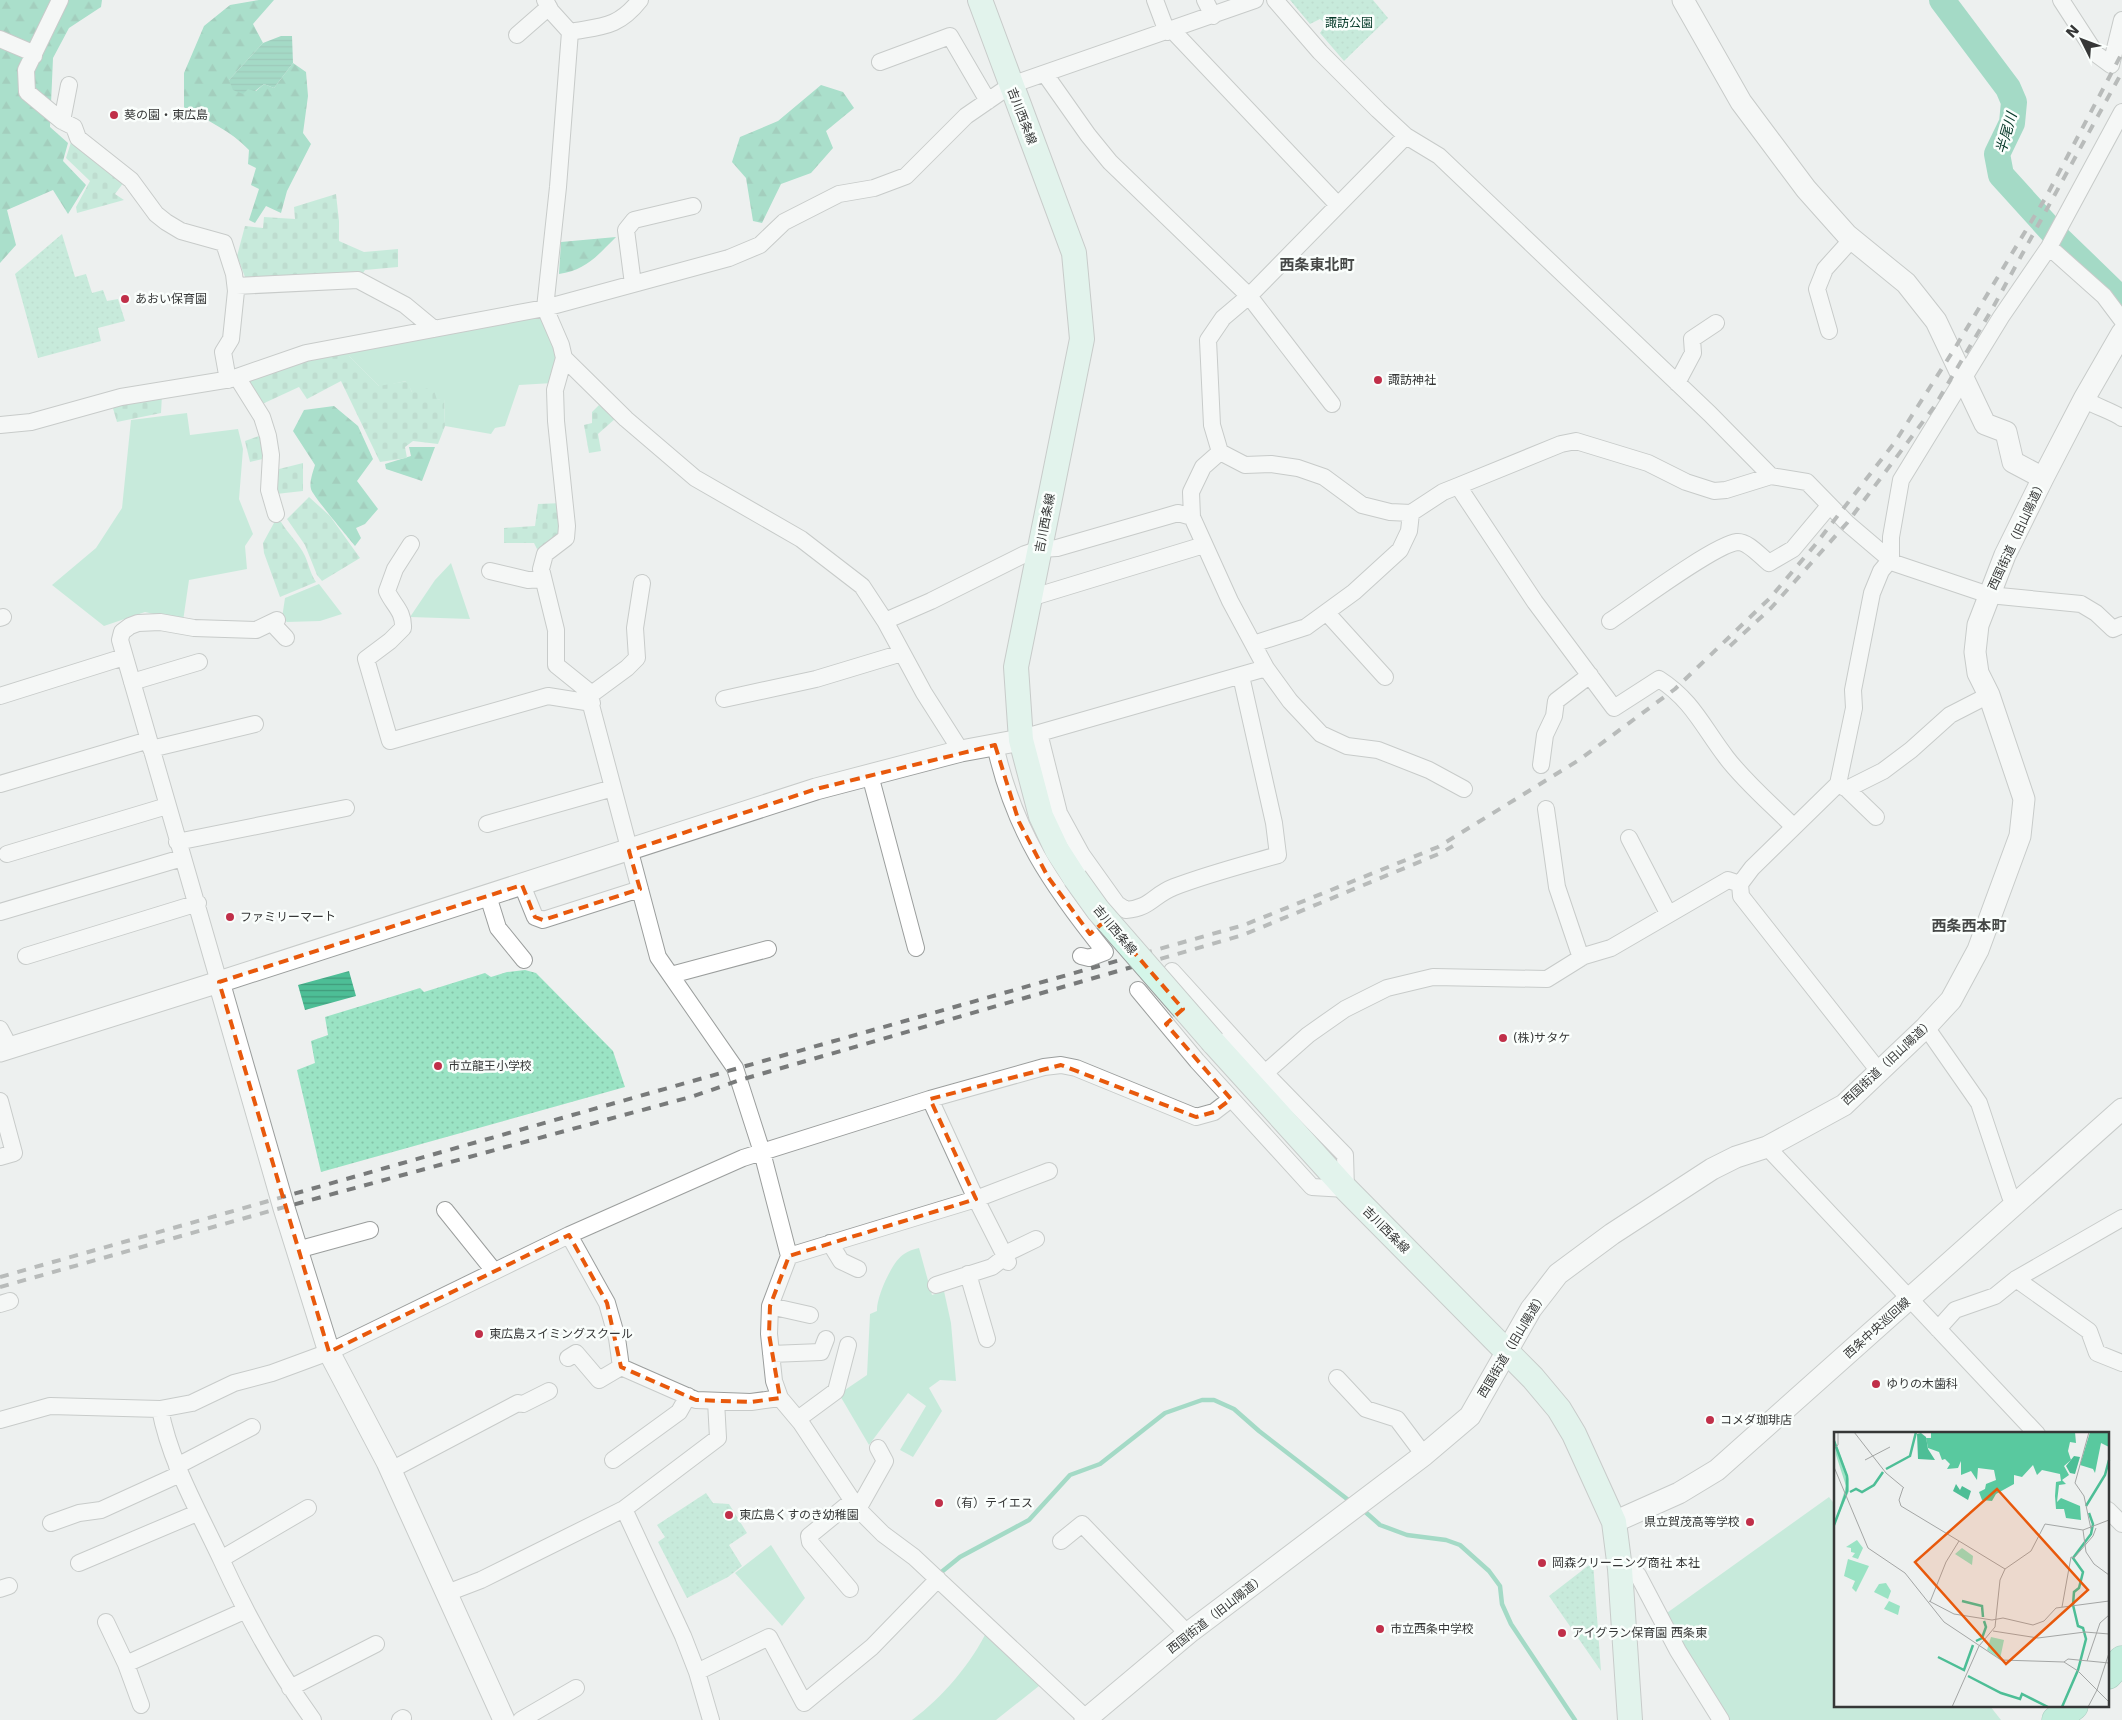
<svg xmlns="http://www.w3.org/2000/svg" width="2122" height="1720" viewBox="0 0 2122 1720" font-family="'DejaVu Sans','Noto Sans JP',sans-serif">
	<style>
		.grass { fill: #9ae3c4 }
		.forest { fill: url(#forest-firs) }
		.cemetery { fill: url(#cemetery-stones) }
		.park { fill: url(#park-dots) }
		.water { fill: url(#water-rules) }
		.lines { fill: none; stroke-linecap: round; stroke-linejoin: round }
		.stream { stroke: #4dbe96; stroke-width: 4.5 }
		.river { stroke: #4dbe96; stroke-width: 26 }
		.minor-casing { stroke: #9b9e9d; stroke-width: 18 }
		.tertiary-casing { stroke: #9b9e9d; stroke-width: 23 }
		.secondary-casing { stroke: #9b9e9d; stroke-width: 26 }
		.trunk-casing { stroke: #5ca68a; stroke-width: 29 }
		.minor { stroke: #fff; stroke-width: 16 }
		.tertiary { stroke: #fff; stroke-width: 21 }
		.secondary { stroke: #d4f6e9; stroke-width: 24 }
		.trunk { stroke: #8ee8c6; stroke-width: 28 }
		.rail { stroke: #787a7a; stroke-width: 4; stroke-dasharray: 9 9; stroke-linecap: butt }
		.secondary-bridge-casing { stroke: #9b9e9d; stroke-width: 26; stroke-linecap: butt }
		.secondary-bridge { stroke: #d4f6e9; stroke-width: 24 }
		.marked { fill: none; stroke: #e8590c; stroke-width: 4; stroke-dasharray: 10 6; stroke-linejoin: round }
		.poi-dot { fill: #c02f49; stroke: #fafefc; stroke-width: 2 }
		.labels { text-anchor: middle; stroke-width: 5; stroke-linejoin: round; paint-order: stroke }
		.park-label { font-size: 12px; fill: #023726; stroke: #fafefc }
		.poi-label { font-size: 12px; fill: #363737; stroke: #fafefc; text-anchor: start }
		.street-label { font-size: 12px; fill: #363737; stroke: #fafefc }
		.water-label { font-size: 14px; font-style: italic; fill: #053828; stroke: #fafefc }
		.quarter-label { font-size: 15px; font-weight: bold; fill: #464847; stroke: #fafefc }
		.inset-river { fill: none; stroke: #4dbe96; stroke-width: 2.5 }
		.inset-road { fill: none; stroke: #a4a6a5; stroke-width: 1 }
		.view { fill: #e8590c; fill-opacity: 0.15; stroke: #e8590c; stroke-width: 2.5 }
		.inset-edge { fill: none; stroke: #363737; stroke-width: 2.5 }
	</style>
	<defs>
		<pattern id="forest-firs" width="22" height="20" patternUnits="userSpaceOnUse" patternTransform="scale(1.25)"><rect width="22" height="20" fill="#59c99f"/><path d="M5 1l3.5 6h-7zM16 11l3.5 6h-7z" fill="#4aa482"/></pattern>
		<pattern id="cemetery-stones" width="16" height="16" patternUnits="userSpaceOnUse" patternTransform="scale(1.25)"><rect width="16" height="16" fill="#9ae3c4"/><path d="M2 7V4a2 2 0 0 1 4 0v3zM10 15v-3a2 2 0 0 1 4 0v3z" fill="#85c3a9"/></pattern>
		<pattern id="park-dots" width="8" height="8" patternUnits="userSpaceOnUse" patternTransform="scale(1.25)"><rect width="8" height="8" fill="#9ae3c4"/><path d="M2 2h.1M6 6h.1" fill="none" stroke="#85c3a9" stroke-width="1.8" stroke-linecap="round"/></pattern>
		<pattern id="water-rules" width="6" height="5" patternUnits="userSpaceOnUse" patternTransform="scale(1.25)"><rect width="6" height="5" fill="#4dbe96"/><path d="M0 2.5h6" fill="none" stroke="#419b7b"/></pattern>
	</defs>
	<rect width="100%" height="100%" fill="#edf0ef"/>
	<!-- grass -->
	<path class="grass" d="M541,314L558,359L553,383L519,385L505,426L495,428L491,434L445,426L444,399L437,400L412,392L406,381L380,387L349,356V348Z
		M187,413L190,435L238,429L243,449L239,499L253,534L245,546L247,569L189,580L183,621L145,612L104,626L52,585L96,548L122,508L131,420Z
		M451,563L470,619L410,617L435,580Z
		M319,584L342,614L320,621L287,622L282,618L285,598Z
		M919,1248L932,1295L944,1291L951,1323L956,1381L940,1380L929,1388L942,1411L913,1457L900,1450L926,1406L908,1393L869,1445L839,1394L867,1375L870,1314L877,1311C876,1298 892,1261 904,1254C908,1251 914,1249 919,1248Z
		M1829,1497L1836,1506V1706H1990L2001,1720H1725L1664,1615Z
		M771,1545L805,1598L782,1626L735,1573Z
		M988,1629L1044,1682L996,1720H912C943,1697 971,1664 988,1629Z"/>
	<!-- forest -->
	<path class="forest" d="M0,0H102L101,7L69,28L53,58L50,127L68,143L63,161L86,185L68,214L53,190L7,210L16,245L0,263Z
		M259,0H274L253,24L263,43L229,80L256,91L264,84L274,88L293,63L306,72L308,96L303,133L311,144L287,191L281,213L266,206L255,223L249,220L259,189L251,185L256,168L248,164L249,150C231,131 207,120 184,108V73L204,26L230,5Z
		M821,85L843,92L854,108L826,131L833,148L811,173L781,184L762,223L753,221L746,178L732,162L740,137L778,121Z
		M616,237C597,256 586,270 559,274L561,242Z
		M334,406L358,426L373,459L357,481L378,509L365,524L356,528L361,538L355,546C348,537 312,495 311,489C309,482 313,472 315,465L293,431L304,410Z
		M409,447H435L422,481L386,469L385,464L411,456Z"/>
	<!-- cemetery -->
	<path class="cemetery" d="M72,139L124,182L115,194L124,200L77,213L76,207L90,181L66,158Z
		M336,194L339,221V241L364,252L398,249V267L365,270L363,273L245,277L237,256L245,226L263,228L264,217L295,219L294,207Z
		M349,348V356L379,386L407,381L412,392L433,387L437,400L444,398L445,426L438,444L413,441L405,447L407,458L380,462L341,381L307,399L299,387L260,405L243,379Z
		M162,395L161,413L117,422L112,405Z
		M599,405L616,418L598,434L601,451L589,453L584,425L592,423V412Z
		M262,435L267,458L250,462L245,441Z
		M303,463V491L276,494L275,470Z
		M309,497L330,516L360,558L322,581L317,575L305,545L287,519Z
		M563,503V538L537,549L534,543H504V528L535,526L538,504Z
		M275,521L281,522C288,534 299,543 305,556C309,565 310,573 316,582L280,597L264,553L263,543Z"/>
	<!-- park -->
	<path class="park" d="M1290,0H1373L1388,18L1344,61L1320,33L1326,24L1320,19L1310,24Z
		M62,234L75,277L86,274L92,293L103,290L107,301L118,299L125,321L98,328L101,341L38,358L15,274Z
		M525,970L536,973L613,1051L625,1087L321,1172L297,1070L315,1063L311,1041L328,1035L325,1017L420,988L424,992L485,973L491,977L507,972Z
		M706,1493L713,1503L729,1504L747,1533L729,1545L742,1566L728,1577L687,1598L658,1542L665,1537L657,1525Z
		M1593,1562L1601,1671L1549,1596Z"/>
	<!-- water -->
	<path class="water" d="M281,36H292L293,63L274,88L264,84L255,91L248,89L243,94L233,90L229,80L263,43Z
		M349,971L356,996L305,1010L298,985Z"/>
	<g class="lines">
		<!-- stream -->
		<path class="stream" d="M1362,1509L1380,1525L1407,1535L1446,1540L1460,1545L1489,1571L1500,1586L1502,1604L1511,1624L1575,1720
			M939,1574L960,1557L1029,1520L1070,1475L1100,1464L1165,1413L1202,1400H1214L1234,1409L1259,1431L1351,1502"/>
		<!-- river -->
		<path class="river" d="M1942,0L2008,88L2014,102L2012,123L1997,154L2001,175L2058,238L2122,300"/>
		<defs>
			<path id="minor" d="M60,0L26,70L27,92L62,121
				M545,0L551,11L570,32L558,187L545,308L561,345L564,358L626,419L695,478L801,539L862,586L885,621L924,693L961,751
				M1155,0L1167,32
				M1205,0L1213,16
				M1275,0L1320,52L1378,110L1406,136L1439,156L1710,414L1771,476
				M2061,0L2096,54L2111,65L2122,20
				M1172,30L1337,204
				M570,32C602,26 618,28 640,0
				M517,35L549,7
				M0,39L28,51L34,56
				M880,62L950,36L988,101
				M1045,74L1088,135L1110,162L1249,296L1406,136
				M69,85L62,121L74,127L78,138L131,180L156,214L166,222L181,231L224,243L234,274L236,291L231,339L223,352L228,380
				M2049,247L2104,296L2122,320
				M633,284L626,230L634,220L693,206
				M236,286L358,280L405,305L434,329
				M1829,331L1817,289L1825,269L1852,239
				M564,358L555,390L556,421L567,526L566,538L545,554L541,569L556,630V665L587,690L658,957L735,1068L762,1152L789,1256L770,1306L769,1334L774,1381L780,1398L801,1423L858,1509L883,1534L914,1557L1087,1719
				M237,377L262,417L268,436L271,455L269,490L276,514
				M1677,383L1693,353L1692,339L1716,323
				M2084,399C2096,407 2110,410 2122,418
				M0,425L31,422L121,397L231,379L306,353L545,308L729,258L760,245L784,222L839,194L874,188L906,176L966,116L1011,85L1255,0
				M1220,452L1212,425L1208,340L1223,318L1249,296L1332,404
				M1458,486L1535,602L1614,708L1659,679C1692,700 1703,727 1726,757C1745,782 1771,804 1793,826
				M411,544L395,569L387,591C393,605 404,611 403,628L390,641L366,659L390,741L548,696L592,703
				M490,571L528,580L543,579
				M1030,598L1204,545
				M1327,613L1385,677
				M0,618L3,617
				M885,621L931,601L1025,554L1040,549L1057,548L1178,513L1192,517
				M1610,621C1634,605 1714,545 1737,542C1748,541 1761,557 1769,563L1793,549L1829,506
				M272,623L286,638
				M1253,644L1306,627L1354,592L1400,550L1409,531L1411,513
				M132,682L199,662
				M0,696L124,657
				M589,696L627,668L637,658L635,628L642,583
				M724,699L816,679L902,653
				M1039,733L1059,813L1082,855L1117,904L1126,910C1151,908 1153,895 1174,887C1208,874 1243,865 1278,855L1274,823L1241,676
				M1029,736L1266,668
				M995,745C1014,831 1051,885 1105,952L1089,958L1081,956
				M151,749L255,724
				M1541,765L1545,735L1554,716L1556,701L1590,675
				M870,775L916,948
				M0,784L149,740
				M1838,784L1847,789L1883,771L1911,750L1950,715L1989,695
				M1464,789L1429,770L1378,750L1347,746L1321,734L1290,701L1266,668L1230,601L1192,517L1191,492L1203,467L1220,452L1245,465L1271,464L1298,468L1324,477L1362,505L1390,512L1411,513L1443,492L1458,486L1561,444L1576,441L1648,463L1686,482L1714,491L1726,490L1771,476L1807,482L1847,523L1894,563L1989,595L2081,604L2096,613L2113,629L2122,625
				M1847,789L1876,817
				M1546,809L1557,887L1581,958
				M487,824L613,788
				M1629,838L1668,913
				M177,842L346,808
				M7,854L167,806
				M522,885L535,917L543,920L640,889
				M488,896L498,928L524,960
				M0,912L182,858
				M26,956L198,903
				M1172,971L1265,1073
				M671,975L768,949
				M219,982L120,640L122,632L130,626L138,623L160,622L194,628L256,630L277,620
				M1138,990L1197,1061L1312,1187L1346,1189L1345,1155L1265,1073L1308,1035L1345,1009L1387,988L1433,977L1547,979L1584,956L1611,948L1728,880L1740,884
				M1926,1027L1979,1103L2010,1196L2015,1203
				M0,1029L10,1048
				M1878,1070L1741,896L1740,884L1752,868L1838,784L1854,708L1853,690L1872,593L1881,571L1891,559V537L1901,480L2001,317L2049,247L2122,112
				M930,1099L976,1199L1008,1262
				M0,1101L14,1153L0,1157
				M1767,1147L2037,1434
				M445,1210L494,1271
				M569,1235L607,1303L617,1338L621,1367L696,1400L751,1402L780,1398
				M830,1243L841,1261L858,1269
				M297,1250L370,1230
				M1005,1254L1036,1239
				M789,1256L976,1199L1049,1171
				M968,1274L987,1339
				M2016,1279L2089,1331L2097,1353L2122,1363
				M936,1285L992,1267L1006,1256
				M0,1304L10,1301
				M770,1306L810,1315
				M1938,1329L1955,1310L1995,1296L2016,1279L2122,1218
				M771,1354L821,1352L826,1339
				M568,1358L576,1353L599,1380L621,1367
				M1337,1378L1366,1409L1397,1419L1424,1455
				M160,1409C170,1462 198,1510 221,1559C247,1616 276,1669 313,1720
				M798,1419L836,1391L848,1345
				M0,1420L50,1406L160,1409L192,1403L234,1383L272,1373L329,1352L569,1235L743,1158L930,1099L1044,1067L1061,1065L1076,1068L1196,1117L1214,1112L1231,1099
				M613,1460L679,1412L688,1396
				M177,1466L252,1427
				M391,1470L518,1403L523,1404L549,1391
				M624,1509L683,1636L697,1672L711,1720
				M858,1509L885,1461L878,1448
				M2108,1510L2122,1524
				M51,1523L79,1513L101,1510L180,1474
				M1061,1541L1082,1524L1188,1634
				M221,1559L308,1508
				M79,1563L197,1513
				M1620,1569L1631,1570L1638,1575L1678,1651L1721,1720
				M0,1589L9,1586
				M850,1589L810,1542L809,1536L852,1501
				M447,1593L481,1580L624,1509L718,1438L716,1401
				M106,1622L126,1664
				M697,1672L769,1637L804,1703L872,1647L938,1579
				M290,1688L376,1644
				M141,1705L126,1664L244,1611
				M400,1720L403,1718
				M521,1720L576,1688"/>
			<path id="tertiary" d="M1683,0L1741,102L1806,189L1847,235L1906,283L1936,321L1985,424L2006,432L2013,462L2043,478
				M0,1051L219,982
				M1614,1522L1679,1493L1717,1470L2122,1109
				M504,1720L387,1462L329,1352L284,1208L219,982L816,789L961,751L1021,740
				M1085,1720L1191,1631L1424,1455L1470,1416L1531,1309L1558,1274L1612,1234L1712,1169L1736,1157L1767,1147L1844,1105L1926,1027L1951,1000L1978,950L2020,836L2024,799L1989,695L1978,673L1975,652L1978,625L2005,555L2043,478L2084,399L2122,333"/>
			<path id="secondary" d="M980,0L1074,253L1082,339L1016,667L1021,740L1041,816L1057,850L1075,878
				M1213,1042L1346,1189L1533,1378L1559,1409L1574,1434L1614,1522L1620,1569L1630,1720"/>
			<path id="trunk" d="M2108,1675L2122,1660
				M2056,1720L2074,1706"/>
		</defs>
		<!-- minor casing -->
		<use href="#minor" class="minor-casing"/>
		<!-- tertiary casing -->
		<use href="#tertiary" class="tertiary-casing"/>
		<!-- secondary casing -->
		<use href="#secondary" class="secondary-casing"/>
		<!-- trunk casing -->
		<use href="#trunk" class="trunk-casing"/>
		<!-- minor -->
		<use href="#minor" class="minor"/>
		<!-- tertiary -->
		<use href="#tertiary" class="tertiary"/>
		<!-- secondary -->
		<use href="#secondary" class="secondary"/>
		<!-- trunk -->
		<use href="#trunk" class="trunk"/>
		<!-- rail -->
		<path class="rail" d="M1730,646L1771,608L1847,523L1934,407L1991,311L2122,72
			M0,1277L1244,925L1438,847L1579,760L1675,689L1770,598L1815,545L1895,442L1955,348L2046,197L2122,53
			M0,1287L270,1211L694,1096L740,1080L1243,935L1441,853L1453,846"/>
		<defs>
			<path id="secondary-bridge" d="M1075,878L1098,910L1213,1042"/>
		</defs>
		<!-- secondary-bridge casing -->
		<use href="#secondary-bridge" class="secondary-bridge-casing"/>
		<!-- secondary-bridge -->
		<use href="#secondary-bridge" class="secondary-bridge"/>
	</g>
	<!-- marked area -->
	<path d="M0 0H2122V1720H0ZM995,745L1019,822L1048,877L1090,934L1106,920L1183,1009L1166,1024L1231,1099L1214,1112L1196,1117L1061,1065L930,1099L976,1199L789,1256L770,1306L769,1334L780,1398L751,1402L696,1400L621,1367L607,1303L569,1235L329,1352L219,982L522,885L535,917L543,920L640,889L629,851L816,789Z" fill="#edf0ef" fill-opacity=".55" fill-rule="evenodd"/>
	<path class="marked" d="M995,745L1019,822L1048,877L1090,934L1106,920L1183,1009L1166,1024L1231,1099L1214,1112L1196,1117L1061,1065L930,1099L976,1199L789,1256L770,1306L769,1334L780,1398L751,1402L696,1400L621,1367L607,1303L569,1235L329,1352L219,982L522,885L535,917L543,920L640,889L629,851L816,789Z"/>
	<!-- markers -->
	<g class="poi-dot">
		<circle cx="114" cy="115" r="5"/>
		<circle cx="125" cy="299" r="5"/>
		<circle cx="1378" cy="380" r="5"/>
		<circle cx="230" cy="917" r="5"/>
		<circle cx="1503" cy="1038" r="5"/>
		<circle cx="438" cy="1066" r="5"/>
		<circle cx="479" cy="1334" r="5"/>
		<circle cx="1876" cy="1384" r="5"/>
		<circle cx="1710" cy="1420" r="5"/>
		<circle cx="939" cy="1503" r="5"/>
		<circle cx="729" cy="1515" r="5"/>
		<circle cx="1750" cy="1522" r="5"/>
		<circle cx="1542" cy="1563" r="5"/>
		<circle cx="1380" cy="1629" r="5"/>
		<circle cx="1562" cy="1633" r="5"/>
	</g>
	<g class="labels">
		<!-- park labels -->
		<g class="park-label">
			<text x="1349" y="27">諏訪公園</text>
		</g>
		<!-- poi labels -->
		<g class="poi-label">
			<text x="124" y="119">葵の園・東広島</text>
			<text x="135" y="303">あおい保育園</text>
			<text x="1388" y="384">諏訪神社</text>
			<text x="240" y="921">ファミリーマート</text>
			<text x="1513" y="1042">(株)サタケ</text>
			<text x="448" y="1070">市立龍王小学校</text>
			<text x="489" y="1338">東広島スイミングスクール</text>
			<text x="1886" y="1388">ゆりの木歯科</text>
			<text x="1720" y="1424">コメダ珈琲店</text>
			<text x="949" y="1507">（有）テイエス</text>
			<text x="739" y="1519">東広島くすのき幼稚園</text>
			<text x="1740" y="1526" text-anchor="end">県立賀茂高等学校</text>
			<text x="1552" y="1567">岡森クリーニング商社 本社</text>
			<text x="1390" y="1633">市立西条中学校</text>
			<text x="1572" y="1637">アイグラン保育園 西条東</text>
		</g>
		<!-- street labels -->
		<g class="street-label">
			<text transform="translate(1022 116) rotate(69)" y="4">吉川西条線</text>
			<text transform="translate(1045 523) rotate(-79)" y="4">吉川西条線</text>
			<text transform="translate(2017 535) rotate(-65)" y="4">西国街道（旧山陽道）</text>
			<text transform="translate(1115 930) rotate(50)" y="4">吉川西条線</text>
			<text transform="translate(1888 1062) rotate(-43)" y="4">西国街道（旧山陽道）</text>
			<text transform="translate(1386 1230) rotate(45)" y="4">吉川西条線</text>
			<text transform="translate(1877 1328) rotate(-42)" y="4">西条中央巡回線</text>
			<text transform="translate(1512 1345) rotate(-59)" y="4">西国街道（旧山陽道）</text>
			<text transform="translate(1216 1614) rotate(-38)" y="4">西国街道（旧山陽道）</text>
		</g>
		<!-- water labels -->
		<g class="water-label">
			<text transform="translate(2006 133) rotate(-74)" y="5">半尾川</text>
		</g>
		<!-- quarter labels -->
		<g class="quarter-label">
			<text x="1317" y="270">西条東北町</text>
			<text x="1969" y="931">西条西本町</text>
		</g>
	</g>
	<!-- overview -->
	<g transform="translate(1834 1432)">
		<rect width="275" height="275" fill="#edf0ef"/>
		<path d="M0,6L15,47V59L0,94L12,54L2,23ZM23,108L29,116L24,127L18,125L21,121L17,120V116L12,115ZM14,127L35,134L22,160L18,156L21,149L10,144ZM157,205L170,208L166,227L153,218Z" fill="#9ae3c4"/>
		<path d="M97,0H241L242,11L236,10L234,19L237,28L230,34L235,43L228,48L232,52L225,53L223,70L227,66L246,74L247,88L232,86L230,77H222L221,64L222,50L227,49L226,42L208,38L203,43L199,33L188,45L180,43V52L162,62L158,69L148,68L145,60L151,57L152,52L162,48L160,38L144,36L143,48L137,39L127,43V29L124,36L113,37L116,32L111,27L108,28L105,20L94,16L92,6H97ZM256,0H275V15L267,11L261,41L259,37L246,33Z" fill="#59c99f"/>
		<path d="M128,116L139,124L138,133L121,122ZM52,151L57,159L54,167L40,160L45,152ZM55,169L66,174L64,183L50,177Z" fill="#9ae3c4"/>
		<path d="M87,1L92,5L94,17L101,28L84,27L83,2ZM240,24L246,25L241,42L236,41L232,34ZM122,52L126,58L128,54L137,59L134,68L119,59Z" fill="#4dbe96"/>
		<path class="inset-river" d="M0,9L13,44V59L0,93M52,37L76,24L82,0M16,60L22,57L28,60L40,53L49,40M252,74L271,43L275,28M128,169L148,174L149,185M142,209L148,206L152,195L150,189M104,225L130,238L139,213M134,244L167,261L186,267L188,262L214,275M228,275L244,238L252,207L249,196L244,194L239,173L240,160L245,156L249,140L239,126L257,102L259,92L255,81"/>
		<path class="inset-road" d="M20,0L52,41L70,56M255,0L241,51L250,64L257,97M0,16L4,13V0M31,28L56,15M0,35L34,116L71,141L110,190L167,228L230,230L244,239L275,270M69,56L65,68L67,74L125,109M249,98L252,120L260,132L275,143M95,169L120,182L158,188L169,186L199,193L210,189L222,176L275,169M96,170L112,130L125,109L171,137M228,175L237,125L240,126L259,104L262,96M159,199L204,206L251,200L275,202M253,229L266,191L275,183M230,230L234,227L275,231M118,275L145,214L161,195L166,148L171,137L197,119L211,92L249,98L275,88M254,275L263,258L275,221"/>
		<path class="view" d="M163,57L254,158L172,232L81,130Z"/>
		<rect width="275" height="275" class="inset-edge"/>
	</g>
	<!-- north arrow -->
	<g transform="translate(2082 40) rotate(312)" stroke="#fafefc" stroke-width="4" paint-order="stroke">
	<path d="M0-4L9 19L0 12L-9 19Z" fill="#363737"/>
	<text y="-8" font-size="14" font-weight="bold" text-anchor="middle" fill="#363737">N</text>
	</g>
</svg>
